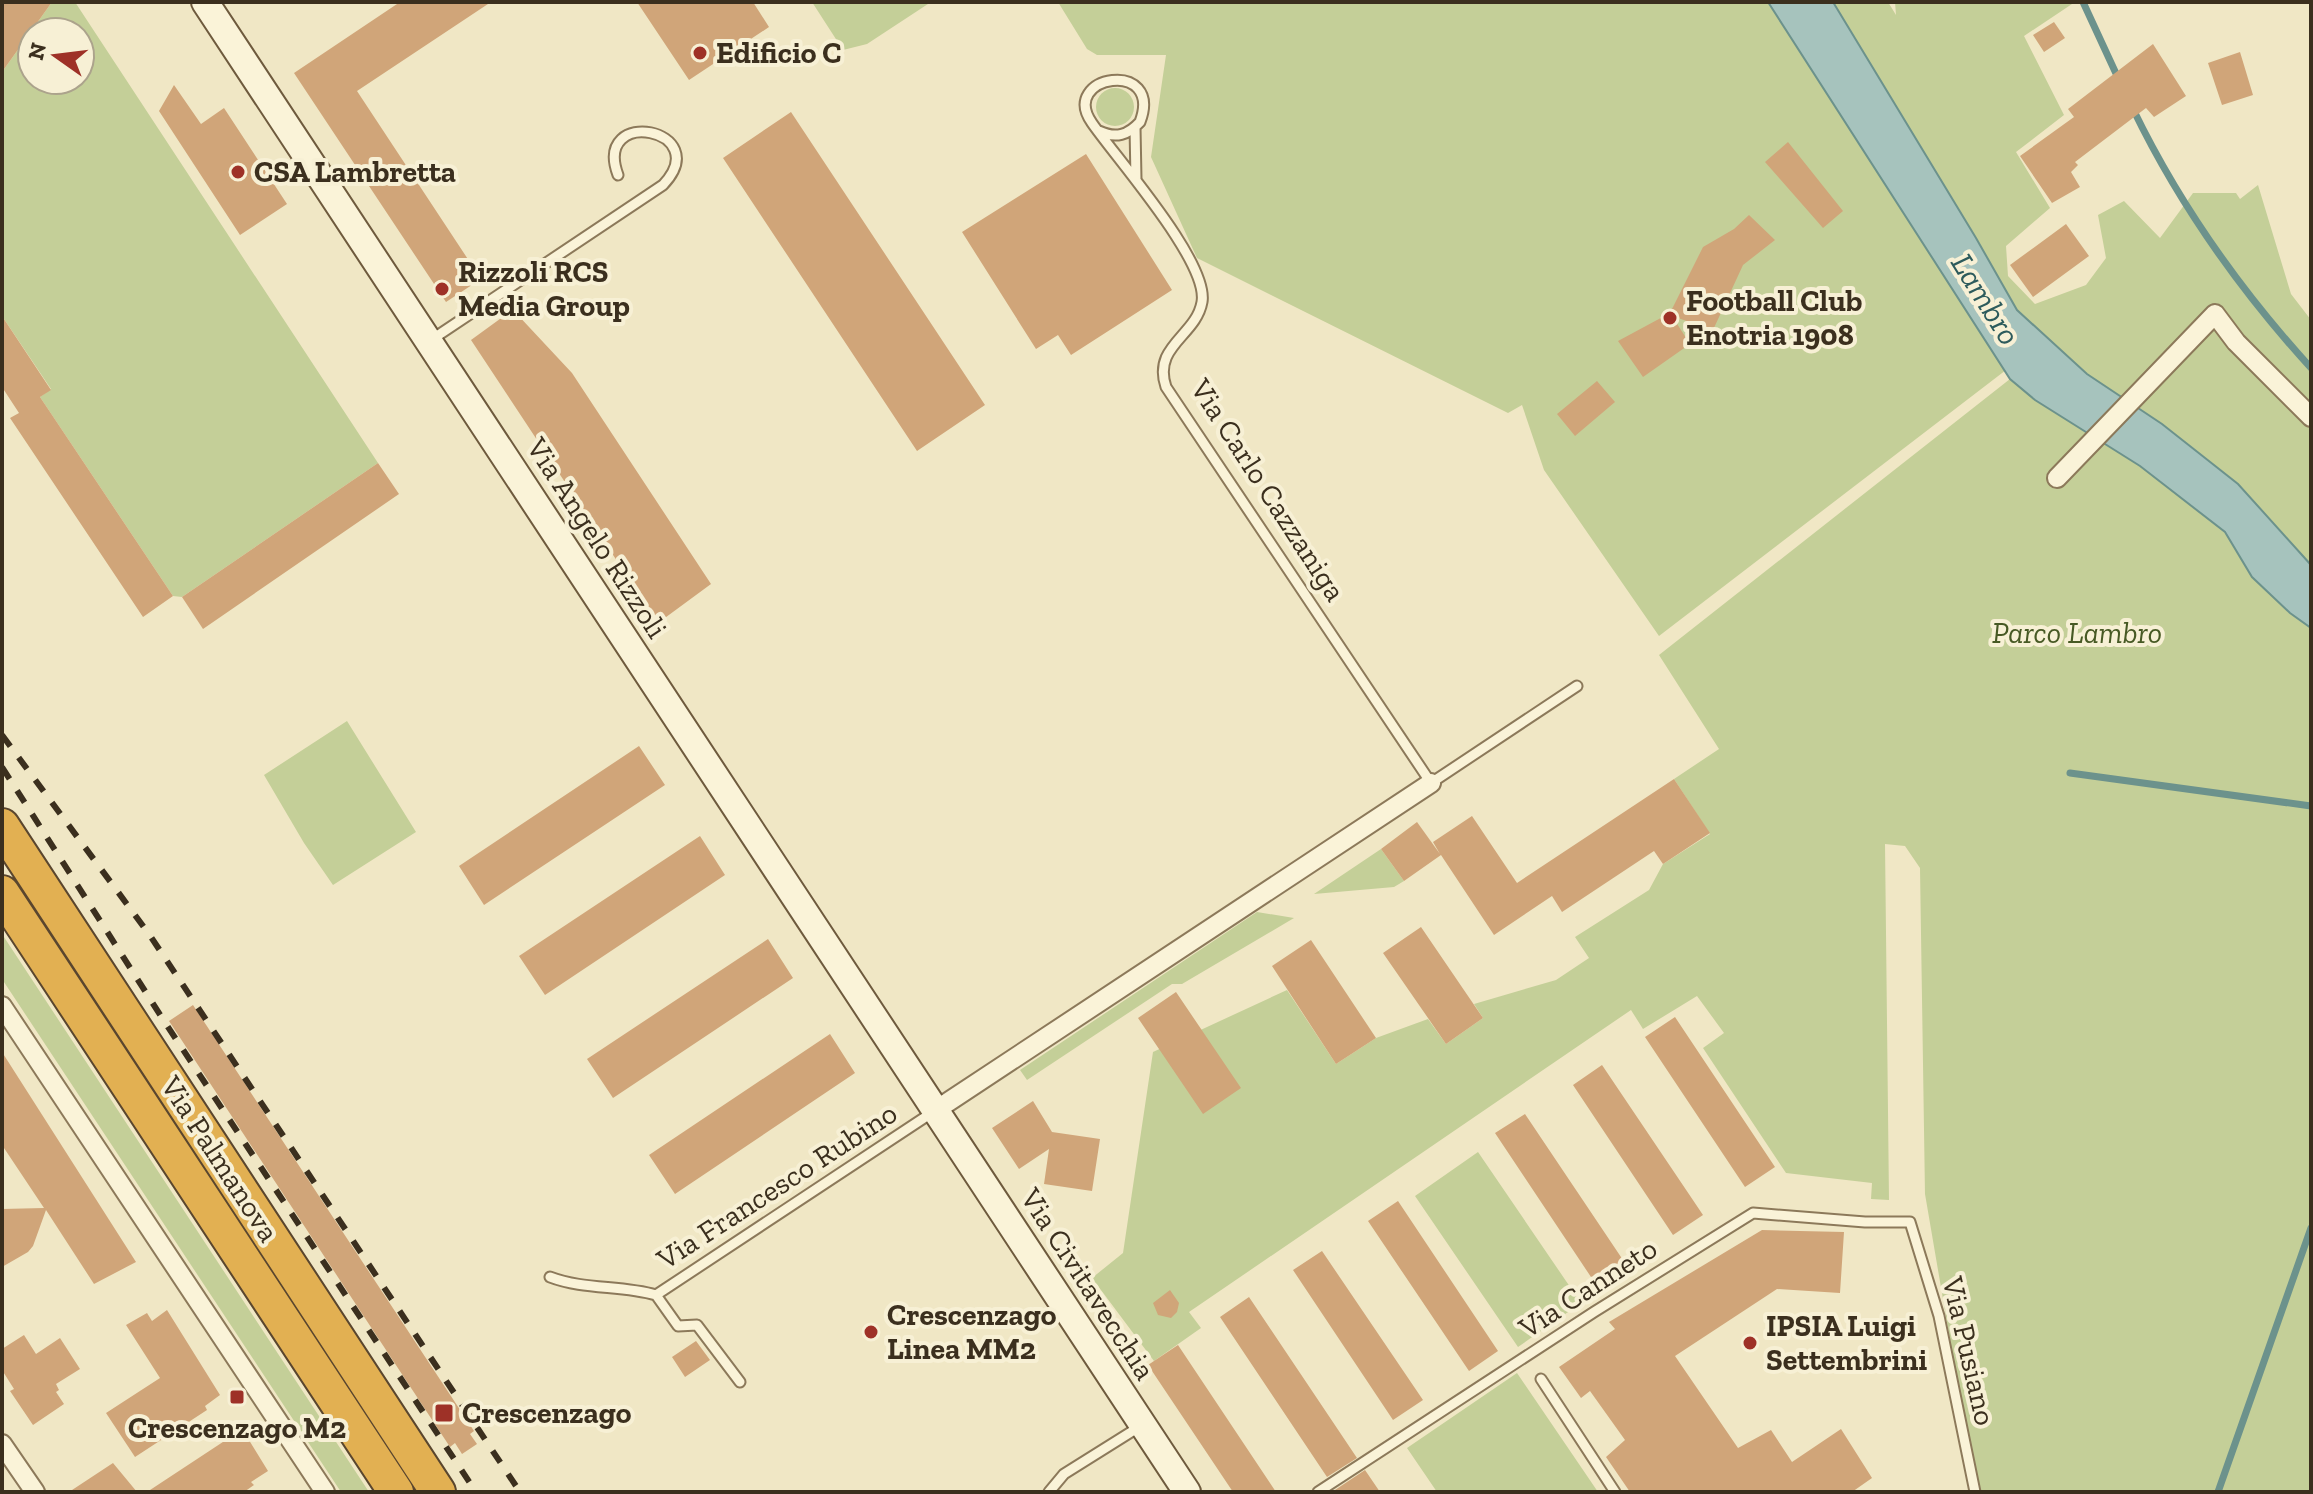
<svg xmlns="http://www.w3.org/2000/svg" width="2313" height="1494" viewBox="0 0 2313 1494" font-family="'Zilla Slab',serif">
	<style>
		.green { fill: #c4cf98; fill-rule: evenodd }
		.water { fill: #a6c3bd; stroke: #6c928c; stroke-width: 2 }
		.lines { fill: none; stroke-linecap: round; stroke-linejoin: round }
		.stream { stroke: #6c928c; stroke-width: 7 }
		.building { fill: #d0a579 }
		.lane-casing { stroke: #8c795a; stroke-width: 13 }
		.street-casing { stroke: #8c795a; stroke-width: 22 }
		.secondary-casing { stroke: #6e5a3d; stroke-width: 30 }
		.highway-casing { stroke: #5a462e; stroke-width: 38 }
		.lane { stroke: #faf3d8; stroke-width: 9 }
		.street { stroke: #faf3d8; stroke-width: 18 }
		.secondary { stroke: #faf3d8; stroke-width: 26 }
		.highway { stroke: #e2b052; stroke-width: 34 }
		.rail { stroke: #3b2f1e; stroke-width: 6; stroke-dasharray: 14 14; stroke-linecap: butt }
		.poi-dot { fill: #9e3127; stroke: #f7f0d5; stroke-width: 3 }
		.labels { text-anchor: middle; stroke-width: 8; stroke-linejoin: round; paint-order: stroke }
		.poi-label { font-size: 30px; font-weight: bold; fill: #3b2f1e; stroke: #f7f0d5; text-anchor: start }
		.street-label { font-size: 30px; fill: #3b2f1e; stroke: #f7f0d5 }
		.park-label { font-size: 30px; font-style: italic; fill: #475924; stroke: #f7f0d5 }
		.water-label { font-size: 32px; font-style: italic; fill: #2d5b5c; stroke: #f7f0d5 }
	</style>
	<rect width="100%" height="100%" fill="#f0e7c5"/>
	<!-- green -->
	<path class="green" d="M52,2H75L378,463L182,597L173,596L40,397L51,389L2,316V72ZM32,32H80V80H32Z
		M812,2H931L867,44L843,50Z
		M1058,2H1768L2006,370L1659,636L1544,470L1522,405L1508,413L1197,258L1151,157L1166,55H1097L1087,49Z
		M1833,2H1888L1896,15L1895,2H2075L2024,36L2064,115L2016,152L2050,208L2006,246L2008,276L2035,304L2086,285L2106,258L2098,215L2124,201L2160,238L2193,193H2236L2240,199L2258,185L2291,294L2311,320V1492H1976L1925,1194L1920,868L1905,846L1885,844L1889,1200L1871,1199L1872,1183L1786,1173L1703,1048L1724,1033L1697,996L1643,1029L1631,1010L1189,1312L1201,1328L1154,1361L1092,1278L1123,1253L1153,1052L1287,990L1336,1064L1376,1038L1428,1019L1446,1044L1483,1018L1474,1004L1556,980L1589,958L1575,937L1649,890L1663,864L1710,834L1674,779L1719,749L1659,655L2010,379L2015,383L2058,348L2017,310L1976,238Z
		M1096 107a19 19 0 1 1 38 0a19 19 0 1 1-38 0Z
		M347,721L416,832L333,885L304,843L264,775Z
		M1381,849L1404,881L1394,887L1314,894Z
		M1257,912L1294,918L1182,984H1172L1027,1080L1020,1070Z
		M2,934L369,1492H341L2,979Z
		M1478,1152L1581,1303L1518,1347L1415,1196Z
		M1517,1373L1598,1492H1437L1407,1448Z"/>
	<!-- water -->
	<path class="water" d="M1768,2H1833L1976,238L2017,310L2087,374L2162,424L2238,484L2311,565V628L2290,613L2252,577L2225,532L2140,466L2035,400L2010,379Z"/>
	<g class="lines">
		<!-- stream -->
		<path class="stream" d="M2083,2L2119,80
			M2133,109C2180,206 2239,289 2311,368
			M2070,773L2311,806
			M2218,1492L2311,1228"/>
	</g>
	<!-- building -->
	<path class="building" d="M2,2H52L2,72Z
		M400,2H491L357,91L481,279L446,302L294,73Z
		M637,2H753L769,27L689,80Z
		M2054,22L2065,38L2044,52L2033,35Z
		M2153,44L2186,96L2154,117L2146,108L2075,162L2078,165L2071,172L2080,187L2052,203L2020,156L2074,117L2068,109Z
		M2240,52L2253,95L2222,105L2208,63Z
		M174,85L201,124L224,108L287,204L240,235L159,111Z
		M791,112L985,405L917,451L723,158Z
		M1788,142L1843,211L1823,228L1765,162Z
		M1086,154L1172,290L1071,355L1058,335L1036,349L962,232Z
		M1749,215L1775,240L1743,265L1713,330L1672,316L1690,344L1643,377L1618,341L1670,313L1703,247L1734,229Z
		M2066,224L2089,256L2033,297L2010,265Z
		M515,312L572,373L711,584L658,623L471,340L504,316L506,319Z
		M2,316L51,390L40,397L173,596L143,617L10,418L19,413L2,387Z
		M1597,381L1615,402L1575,436L1557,414Z
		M378,463L399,494L203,629L182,597Z
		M639,746L665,785L484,905L459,866Z
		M1674,779L1710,833L1663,864L1654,851L1562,912L1552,896L1494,935L1441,855L1404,881L1381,849L1417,822L1440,854L1433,842L1472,816L1517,883Z
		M700,836L725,875L545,995L519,956Z
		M1421,927L1483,1018L1446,1044L1383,953Z
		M768,939L793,978L613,1098L587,1059Z
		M1311,940L1376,1038L1336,1064L1272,966Z
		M1176,992L1241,1088L1203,1114L1138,1018Z
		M193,1005L474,1431L470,1434L477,1444L462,1454L455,1443L450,1447L169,1021Z
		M1675,1017L1775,1167L1745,1187L1645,1037Z
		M830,1034L855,1073L675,1194L649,1155Z
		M2,1052L136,1262L94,1284L46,1210L33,1246L28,1252L2,1267V1209L44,1208L2,1145Z
		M1602,1065L1703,1215L1673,1235L1573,1085Z
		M1033,1101L1052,1132L1100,1139L1092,1191L1044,1184L1049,1149L1019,1169L992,1128Z
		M1525,1114L1625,1263L1595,1283L1495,1133Z
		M1398,1201L1498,1351L1469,1371L1368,1221Z
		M1762,1230L1844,1232L1840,1293L1777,1289L1675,1356L1738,1448L1771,1430L1792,1462L1841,1429L1872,1478L1852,1492H1630L1606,1457L1625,1440L1590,1391L1581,1398L1559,1367L1615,1329L1609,1322Z
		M1322,1251L1423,1400L1393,1420L1293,1270Z
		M1170,1290L1179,1303L1177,1312L1171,1318L1158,1315L1153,1303Z
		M1249,1297L1357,1458L1327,1477L1220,1317Z
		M167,1310L220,1395L205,1406L207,1410L135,1457L106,1413L160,1378L126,1325L147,1313L152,1321Z
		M24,1335L36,1354L60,1338L80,1369L56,1384L59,1390L56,1392L64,1404L33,1425L10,1391L14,1389L2,1370V1349Z
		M696,1341L710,1360L685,1377L672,1357Z
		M1178,1345L1276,1492H1233L1148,1365Z
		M244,1432L268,1471L251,1482L254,1485L244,1492H147L232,1436L234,1439Z
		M113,1463L137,1492H69Z
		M1365,1470L1380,1492H1337L1335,1490Z"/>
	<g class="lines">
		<defs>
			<path id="lane" d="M1135,127L1136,179
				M1099,131C1116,139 1128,135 1140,122C1164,58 1058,75 1092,123C1116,158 1209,262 1202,302C1196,336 1152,346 1166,387L1431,783L1577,686
				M431,340L663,185C716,129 592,105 618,175
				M550,1277C584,1290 621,1285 656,1295L933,1112
				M656,1295L678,1326L697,1325L740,1382
				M1541,1379L1615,1492
				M1049,1492L1064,1474L1139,1427
				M1318,1492L1594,1312L1753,1213L1865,1222H1910L1939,1316L1975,1492"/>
			<path id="street" d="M2057,478L2215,314L2236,342L2311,417
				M2,1006L325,1492
				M936,1110L1431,783
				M2,1444L35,1492"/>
			<path id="secondary" d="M205,2L1187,1492"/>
			<path id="highway" d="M2,826L438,1492
				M2,893L396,1492"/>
		</defs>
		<!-- lane casing -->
		<use href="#lane" class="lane-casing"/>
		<!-- street casing -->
		<use href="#street" class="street-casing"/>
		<!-- secondary casing -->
		<use href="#secondary" class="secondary-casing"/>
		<!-- highway casing -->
		<use href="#highway" class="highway-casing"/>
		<!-- lane -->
		<use href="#lane" class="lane"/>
		<!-- street -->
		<use href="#street" class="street"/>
		<!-- secondary -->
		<use href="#secondary" class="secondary"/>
		<!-- highway -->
		<use href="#highway" class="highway"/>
		<!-- rail -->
		<path class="rail" d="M2,735L149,934L520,1492
			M2,767L166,1024L476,1492"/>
	</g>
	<!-- markers -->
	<g class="poi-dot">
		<circle cx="700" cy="53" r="8"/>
		<circle cx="238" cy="172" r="8"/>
		<circle cx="442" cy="289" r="8"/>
		<circle cx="1670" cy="318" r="8"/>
		<circle cx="871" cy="1332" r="8"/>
		<circle cx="1750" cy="1343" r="8"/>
		<rect x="229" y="1389" width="16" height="16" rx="4"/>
		<rect x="434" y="1403" width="20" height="20" rx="4"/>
	</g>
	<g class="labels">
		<!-- poi labels -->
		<g class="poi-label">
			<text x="716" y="63">Edificio C</text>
			<text x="254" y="182">CSA Lambretta</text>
			<text x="458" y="282">Rizzoli RCS<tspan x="458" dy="34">Media Group</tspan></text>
			<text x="1686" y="311">Football Club<tspan x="1686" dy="34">Enotria 1908</tspan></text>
			<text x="887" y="1325">Crescenzago<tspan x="887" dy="34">Linea MM2</tspan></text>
			<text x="1766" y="1336">IPSIA Luigi<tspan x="1766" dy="34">Settembrini</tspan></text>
			<text x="462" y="1423">Crescenzago</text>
			<text x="237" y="1438" text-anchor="middle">Crescenzago M2</text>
		</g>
		<!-- street labels -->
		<g class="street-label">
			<text transform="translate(1268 490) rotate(57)" y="10">Via Carlo Cazzaniga</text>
			<text transform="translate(597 538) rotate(57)" y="10">Via Angelo Rizzoli</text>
			<text transform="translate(220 1159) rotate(57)" y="10">Via Palmanova</text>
			<text transform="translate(777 1186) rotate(-33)" y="10">Via Francesco Rubino</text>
			<text transform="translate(1088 1284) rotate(57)" y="10">Via Civitavecchia</text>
			<text transform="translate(1588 1288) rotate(-33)" y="10">Via Canneto</text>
			<text transform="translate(1969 1351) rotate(77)" y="10">Via Pusiano</text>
		</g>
		<!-- park labels -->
		<g class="park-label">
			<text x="2077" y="643">Parco Lambro</text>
		</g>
		<!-- water labels -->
		<g class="water-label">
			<text transform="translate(1986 299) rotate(58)" y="11">Lambro</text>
		</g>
	</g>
	<!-- border -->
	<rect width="2313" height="1494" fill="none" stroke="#3b2f1e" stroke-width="8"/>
	<!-- north arrow -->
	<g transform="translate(56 56) rotate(284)"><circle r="38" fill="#f7f0d5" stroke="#aca38c" stroke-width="2"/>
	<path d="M0-6L14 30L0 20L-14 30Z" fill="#9e3127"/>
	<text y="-12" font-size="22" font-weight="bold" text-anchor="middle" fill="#3b2f1e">N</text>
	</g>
</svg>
